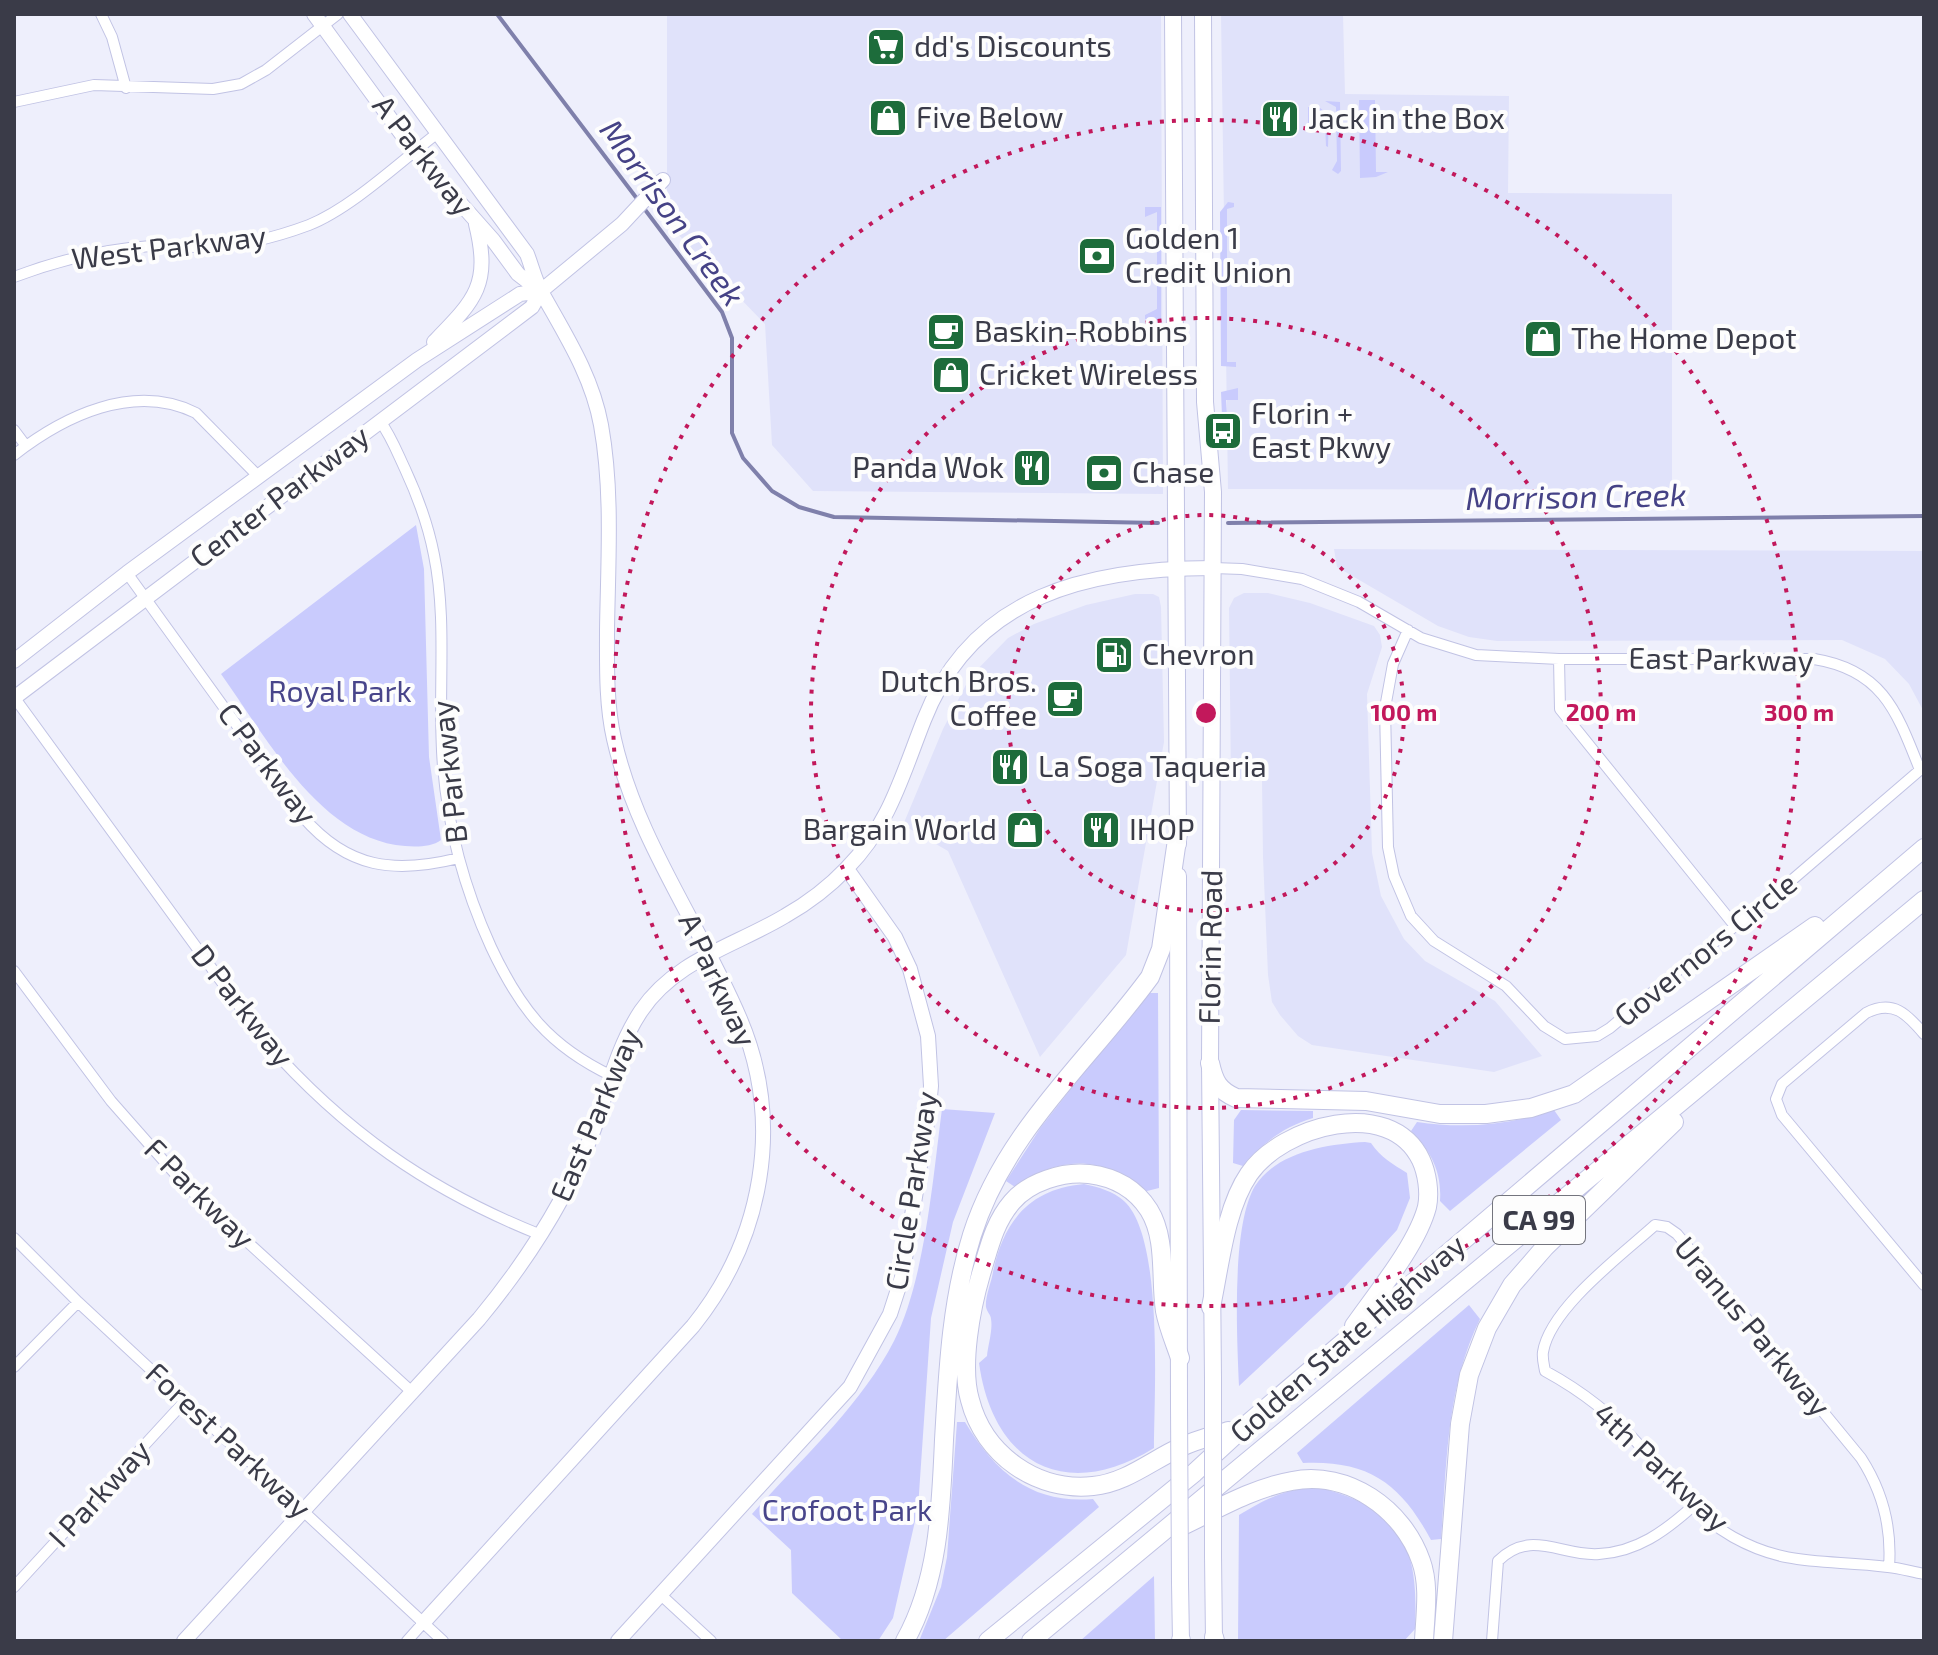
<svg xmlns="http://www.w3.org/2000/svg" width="1938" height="1655" viewBox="0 0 1938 1655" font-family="'Exo 2',sans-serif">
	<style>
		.built { fill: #e0e2fa }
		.green { fill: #c9cbfd }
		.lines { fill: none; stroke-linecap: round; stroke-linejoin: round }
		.stream { stroke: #7f80ab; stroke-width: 4 }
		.street-casing { stroke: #c1c3e4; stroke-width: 12 }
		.secondary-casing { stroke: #c1c3e4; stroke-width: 16 }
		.primary-casing { stroke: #c1c3e4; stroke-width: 18 }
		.highway-casing { stroke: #c1c3e4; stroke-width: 20 }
		.street { stroke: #fff; stroke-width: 10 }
		.secondary { stroke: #fff; stroke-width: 14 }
		.primary { stroke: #fff; stroke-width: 16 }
		.highway { stroke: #fff; stroke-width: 18 }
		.primary-bridge-casing { stroke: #c1c3e4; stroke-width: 18; stroke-linecap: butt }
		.primary-bridge { stroke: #fff; stroke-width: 16 }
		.ring { fill: none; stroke: #c2185b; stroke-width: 4; stroke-dasharray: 4 8 }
		.labels { text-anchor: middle; stroke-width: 8; stroke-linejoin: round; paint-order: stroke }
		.shield { fill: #fdfdfd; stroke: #74757e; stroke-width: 2 }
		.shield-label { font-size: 28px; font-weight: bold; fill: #3a3b48 }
		.poi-label { font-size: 30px; fill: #3a3b48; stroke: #fdfdfd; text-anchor: start }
		.street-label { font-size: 30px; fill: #3a3b48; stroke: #fdfdfd }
		.park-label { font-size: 30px; fill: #48458a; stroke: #fdfdfd }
		.water-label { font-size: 32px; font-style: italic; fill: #454286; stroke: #fdfdfd }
		.centre { fill: #c2185b; stroke: #fdfdfd; stroke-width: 4 }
		.ring-label { font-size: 24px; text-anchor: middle; font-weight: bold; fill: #c2185b; stroke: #fdfdfd; stroke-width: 8; stroke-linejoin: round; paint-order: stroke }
	</style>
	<rect width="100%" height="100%" fill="#eeeffc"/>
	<!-- built -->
	<path class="built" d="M667,14H1161L1163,494L813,491L772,445L765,324L667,223Z
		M1221,14H1343L1345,94L1509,96L1508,193L1672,194V490L1228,489Z
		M1334,549L1924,551V712L1909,684L1885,659L1842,640L1497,641L1469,637L1438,626L1337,567Z
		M1244,593H1268L1310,603L1374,626L1380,635L1382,647L1367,694L1372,853L1381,896L1404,939L1425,961L1495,1001L1542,1056L1494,1072L1312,1045L1298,1036L1280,1015L1272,1002L1268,975L1263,857L1262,780L1231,778L1229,608L1234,598Z
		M1135,594H1153L1159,597L1161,607L1164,742L1126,955L1040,1057L948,851L903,825L943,729L970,677L1008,638L1034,624L1086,605Z"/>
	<!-- green -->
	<path class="green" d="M1359,100H1375L1376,172H1388L1376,177L1360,178Z
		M1325,101L1340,102L1341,171L1338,174L1332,170L1337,161L1336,107Z
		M1308,107L1320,108L1329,115L1328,147L1326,146L1325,124H1314V131L1308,124Z
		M1228,202L1234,203V207L1227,209V362H1236V367L1221,366L1220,212Z
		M1145,207H1161V320L1145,319V315L1157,309V212L1145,217Z
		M1238,388V400H1226L1227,415L1222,416L1221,392Z
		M416,525L424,569L429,757L441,840C432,847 416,847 405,846C321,840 266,737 221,674Z
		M1146,993H1158L1159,1188L1143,1192C1133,1185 1122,1177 1111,1171C1080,1155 1041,1167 1015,1187L1006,1181L1041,1127Z
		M942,1109L995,1113L953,1222L931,1318L918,1508L893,1618L878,1641H843L792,1593L791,1550L752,1514C801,1459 860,1407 894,1341C925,1280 933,1177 942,1109Z
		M1241,1110L1313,1111V1118C1283,1127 1263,1143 1243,1166L1233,1163L1234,1120Z
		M1554,1110L1561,1120L1450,1211L1440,1201C1442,1172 1431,1151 1411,1131L1417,1122C1464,1129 1509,1125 1554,1110Z
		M1365,1142L1371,1143C1381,1158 1393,1164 1407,1173L1410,1198L1397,1230L1342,1290L1239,1386C1237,1338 1231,1226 1255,1186C1277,1152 1327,1144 1365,1142Z
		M1084,1184C1098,1187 1113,1191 1124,1201C1164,1237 1154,1395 1154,1448C1066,1503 993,1464 979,1363L987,1356C988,1345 993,1330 991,1319C991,1315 987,1312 986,1307C985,1299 990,1285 992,1277C1002,1223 1028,1189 1084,1184Z
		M1469,1305L1480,1319C1446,1388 1447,1463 1441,1539L1431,1540C1401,1484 1369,1460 1303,1463L1297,1453Z
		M957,1422H965C995,1472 1031,1504 1093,1499L1099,1507L943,1641H919L941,1587L947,1557Z
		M1318,1487C1402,1509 1419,1545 1415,1629L1404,1641H1238L1239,1515C1268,1498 1284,1489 1318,1487Z
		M1154,1576L1155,1641H1080Z"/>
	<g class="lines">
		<!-- stream -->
		<path class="stream" d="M497,14L638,200
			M643,207L722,312L732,338V433L743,458L772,491L799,507L834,517L1158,523
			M1228,523L1924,516"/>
		<defs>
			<path id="street" d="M101,14L112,37L126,88
				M14,102L94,85L213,89L241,84L266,70L338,14
				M14,277C59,260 104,249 151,246C170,246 188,247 207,247C241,246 277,237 309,225C352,208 402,160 439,132
				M380,421C391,436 397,452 405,469C418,497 428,524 434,555C448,623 437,696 443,766C448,828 465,890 491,947C520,1009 549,1046 612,1076
				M14,430L26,446
				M14,455C64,416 134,382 196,413L259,477
				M1213,568L1242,569L1302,579L1359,602L1421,638L1476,655L1559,659H1814C1883,670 1897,712 1920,770L1771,898L1680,969L1610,1028L1597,1036L1565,1039L1544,1026L1506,986L1434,941L1411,916L1394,876L1388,847L1385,708L1393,664L1408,630
				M127,573L303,817C348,869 395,874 459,858
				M1559,659L1560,709L1735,926
				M14,697L264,1040C344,1131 428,1190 541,1235
				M14,971L111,1101L185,1185L412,1392
				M1924,1034C1907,1014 1893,999 1866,1013L1782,1084L1776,1099L1782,1115L1924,1285
				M14,1238L78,1302L443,1641
				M14,1367L78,1302
				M1889,1567C1892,1527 1883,1492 1861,1458L1677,1234L1667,1227L1655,1225C1623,1254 1550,1308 1543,1352C1542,1358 1544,1365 1545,1371C1580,1390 1615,1417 1641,1447C1670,1479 1694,1515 1733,1537C1788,1568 1829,1559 1888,1567C1900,1568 1912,1572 1924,1574
				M14,1587L185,1401
				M661,1595L711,1641
				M407,1641L423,1623
				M1492,1641L1498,1561C1531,1528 1562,1557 1599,1554C1637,1552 1665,1531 1692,1507"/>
			<path id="secondary" d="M314,14L414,151L493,240L518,274L540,291
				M350,14L527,254C532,267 535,281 542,293C566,336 592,376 601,425C613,492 608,562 607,630C607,666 606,704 614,739C637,841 700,924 740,1019C784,1123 763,1239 693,1326L423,1623
				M434,342C475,300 491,285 476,224
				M14,661L127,573L417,360L520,294L541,291
				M14,698L532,307L541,291L622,224L663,180
				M184,1641L479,1319C527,1261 567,1199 594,1129C608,1089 617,1047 641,1011C675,960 735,946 785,916C808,903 829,887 847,868C889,826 903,773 924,720C973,594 1091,568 1213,568
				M618,1641L850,1387L890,1314L902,1277L928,1117L931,1086L928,1036L910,969L895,937L847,869"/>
			<path id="primary" d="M1173,14L1178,844
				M1203,14L1205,402L1213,492L1210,1063L1213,1379
				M1178,876L1179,1406
				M1213,1556L1214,1641
				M1180,1583L1181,1641"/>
			<path id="highway" d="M1210,1063C1214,1081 1218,1090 1236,1098L1366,1101L1440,1114H1486L1531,1108L1574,1094L1815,926
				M1211,1307C1220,1265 1225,1209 1249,1174C1282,1126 1390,1095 1421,1160C1427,1173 1430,1192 1427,1207C1417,1245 1377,1293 1354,1326
				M1180,1358C1175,1343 1168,1327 1165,1311C1160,1279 1167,1239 1149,1210C1135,1188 1113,1177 1089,1174C1063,1171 1029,1182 1012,1202C994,1223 989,1248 981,1274C971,1308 960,1366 970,1400C984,1455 1037,1492 1093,1486C1126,1483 1152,1460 1181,1447C1196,1440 1212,1436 1228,1431
				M1178,1528C1214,1511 1252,1488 1292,1481C1348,1470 1403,1509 1421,1561C1430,1586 1425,1615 1424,1641
				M1214,1637L1215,1641
				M905,1641C939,1580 941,1508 944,1440C948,1371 951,1302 972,1235C1005,1131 1087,1063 1150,977L1161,949L1178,833
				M988,1641L1194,1473L1245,1426L1924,848
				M1031,1641L1924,900
				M1181,1641V1640
				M1443,1641L1460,1424L1469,1375L1487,1328L1512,1285L1545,1247L1674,1122"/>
		</defs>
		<!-- street casing -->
		<use href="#street" class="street-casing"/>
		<!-- secondary casing -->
		<use href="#secondary" class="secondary-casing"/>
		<!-- primary casing -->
		<use href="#primary" class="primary-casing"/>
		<!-- highway casing -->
		<use href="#highway" class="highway-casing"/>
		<!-- street -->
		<use href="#street" class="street"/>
		<!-- secondary -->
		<use href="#secondary" class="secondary"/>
		<!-- primary -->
		<use href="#primary" class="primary"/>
		<!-- highway -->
		<use href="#highway" class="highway"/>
		<defs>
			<path id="primary-bridge" d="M1213,1379V1556
				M1179,1406L1180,1583"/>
		</defs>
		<!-- primary-bridge casing -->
		<use href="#primary-bridge" class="primary-bridge-casing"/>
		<!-- primary-bridge -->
		<use href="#primary-bridge" class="primary-bridge"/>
	</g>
	<!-- distance rings -->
	<g class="ring">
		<circle cx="1206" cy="713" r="198"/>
		<circle cx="1206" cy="713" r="395"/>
		<circle cx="1206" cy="713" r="593"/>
	</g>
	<!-- icons -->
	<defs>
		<symbol id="supermarket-square" viewBox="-11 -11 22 22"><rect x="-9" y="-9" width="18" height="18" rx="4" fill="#1d6c3b" stroke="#fdfdfd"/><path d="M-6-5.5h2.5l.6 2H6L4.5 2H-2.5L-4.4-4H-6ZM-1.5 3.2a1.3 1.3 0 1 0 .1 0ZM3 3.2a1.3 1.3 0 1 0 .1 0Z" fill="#fff"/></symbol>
		<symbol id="shop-square" viewBox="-11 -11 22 22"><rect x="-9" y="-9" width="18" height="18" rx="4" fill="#1d6c3b" stroke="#fdfdfd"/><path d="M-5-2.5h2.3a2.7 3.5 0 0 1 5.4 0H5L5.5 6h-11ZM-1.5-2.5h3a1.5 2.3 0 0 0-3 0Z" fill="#fff"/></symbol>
		<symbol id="restaurant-square" viewBox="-11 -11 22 22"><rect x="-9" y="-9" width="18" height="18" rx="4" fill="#1d6c3b" stroke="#fdfdfd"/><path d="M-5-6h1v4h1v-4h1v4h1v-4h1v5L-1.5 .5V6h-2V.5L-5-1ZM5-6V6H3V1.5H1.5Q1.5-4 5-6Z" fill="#fff"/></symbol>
		<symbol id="bank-square" viewBox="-11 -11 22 22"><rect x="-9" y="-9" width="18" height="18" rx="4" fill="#1d6c3b" stroke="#fdfdfd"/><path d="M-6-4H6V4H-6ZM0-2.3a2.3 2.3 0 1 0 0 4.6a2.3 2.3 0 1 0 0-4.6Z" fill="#fff"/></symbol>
		<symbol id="cafe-square" viewBox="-11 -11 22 22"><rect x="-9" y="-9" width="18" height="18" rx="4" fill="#1d6c3b" stroke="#fdfdfd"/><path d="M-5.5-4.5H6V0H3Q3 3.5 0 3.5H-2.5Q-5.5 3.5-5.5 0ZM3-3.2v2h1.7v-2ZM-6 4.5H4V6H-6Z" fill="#fff"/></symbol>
		<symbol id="bus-square" viewBox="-11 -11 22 22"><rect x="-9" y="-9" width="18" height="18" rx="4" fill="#1d6c3b" stroke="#fdfdfd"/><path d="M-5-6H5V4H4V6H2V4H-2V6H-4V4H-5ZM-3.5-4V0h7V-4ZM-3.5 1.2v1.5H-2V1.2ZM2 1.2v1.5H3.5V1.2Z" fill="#fff"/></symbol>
		<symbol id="fuel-square" viewBox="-11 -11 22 22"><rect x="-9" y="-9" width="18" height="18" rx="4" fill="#1d6c3b" stroke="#fdfdfd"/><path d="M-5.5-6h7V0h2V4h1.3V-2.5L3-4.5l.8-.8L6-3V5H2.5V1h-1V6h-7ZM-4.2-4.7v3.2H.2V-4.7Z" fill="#fff"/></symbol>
	</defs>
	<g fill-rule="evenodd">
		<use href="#supermarket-square" x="864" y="25" width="44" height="44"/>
		<use href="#shop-square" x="866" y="96" width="44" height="44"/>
		<use href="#restaurant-square" x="1258" y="97" width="44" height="44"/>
		<use href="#bank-square" x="1075" y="234" width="44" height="44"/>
		<use href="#cafe-square" x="924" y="310" width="44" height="44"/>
		<use href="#shop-square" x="1521" y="317" width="44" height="44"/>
		<use href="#shop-square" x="929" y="353" width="44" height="44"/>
		<use href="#bus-square" x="1201" y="409" width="44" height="44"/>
		<use href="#restaurant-square" x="1010" y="446" width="44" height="44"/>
		<use href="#bank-square" x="1082" y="451" width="44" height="44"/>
		<use href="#fuel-square" x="1092" y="633" width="44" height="44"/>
		<use href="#cafe-square" x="1043" y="677" width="44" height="44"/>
		<use href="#restaurant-square" x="988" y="745" width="44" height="44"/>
		<use href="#shop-square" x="1003" y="808" width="44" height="44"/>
		<use href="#restaurant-square" x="1079" y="808" width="44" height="44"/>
	</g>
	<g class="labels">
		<!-- shield labels -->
		<rect class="shield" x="1493" y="1196" width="92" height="48" rx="6"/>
		<g class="shield-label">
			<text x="1539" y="1230">CA 99</text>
		</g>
		<!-- poi labels -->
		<g class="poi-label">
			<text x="914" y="57">dd's Discounts</text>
			<text x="916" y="128">Five Below</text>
			<text x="1308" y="129">Jack in the Box</text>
			<text x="1125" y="249">Golden 1<tspan x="1125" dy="34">Credit Union</tspan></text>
			<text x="974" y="342">Baskin-Robbins</text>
			<text x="1571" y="349">The Home Depot</text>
			<text x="979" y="385">Cricket Wireless</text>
			<text x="1251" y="424">Florin +<tspan x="1251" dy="34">East Pkwy</tspan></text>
			<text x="1004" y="478" text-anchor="end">Panda Wok</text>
			<text x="1132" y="483">Chase</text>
			<text x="1142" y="665">Chevron</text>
			<text x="1037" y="692" text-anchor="end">Dutch Bros.<tspan x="1037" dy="34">Coffee</tspan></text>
			<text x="1038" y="777">La Soga Taqueria</text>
			<text x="997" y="840" text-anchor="end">Bargain World</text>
			<text x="1129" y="840">IHOP</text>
		</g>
		<!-- street labels -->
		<g class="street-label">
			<text transform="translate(423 156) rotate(52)" y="10">A Parkway</text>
			<text transform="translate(169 248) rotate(-7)" y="10">West Parkway</text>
			<text transform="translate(280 497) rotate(-37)" y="10">Center Parkway</text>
			<text transform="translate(1721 660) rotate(1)" y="10">East Parkway</text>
			<text transform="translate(267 764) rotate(53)" y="10">C Parkway</text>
			<text transform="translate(450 772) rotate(-96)" y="10">B Parkway</text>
			<text transform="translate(1211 947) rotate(-89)" y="10">Florin Road</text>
			<text transform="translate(1706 950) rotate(-39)" y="10">Governors Circle</text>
			<text transform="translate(717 980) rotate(65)" y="10">A Parkway</text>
			<text transform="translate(242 1006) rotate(52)" y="10">D Parkway</text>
			<text transform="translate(596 1115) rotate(-67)" y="10">East Parkway</text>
			<text transform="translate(912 1191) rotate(-81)" y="10">Circle Parkway</text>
			<text transform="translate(199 1194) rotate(45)" y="10">F Parkway</text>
			<text transform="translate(1752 1327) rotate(50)" y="10">Uranus Parkway</text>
			<text transform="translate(1348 1339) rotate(-41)" y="10">Golden State Highway</text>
			<text transform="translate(228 1441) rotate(43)" y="10">Forest Parkway</text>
			<text transform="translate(1661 1468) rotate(43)" y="10">4th Parkway</text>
			<text transform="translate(100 1494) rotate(-47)" y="10">I Parkway</text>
		</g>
		<!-- park labels -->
		<g class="park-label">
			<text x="340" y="702">Royal Park</text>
			<text x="847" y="1521">Crofoot Park</text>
		</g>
		<!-- water labels -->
		<g class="water-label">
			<text transform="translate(672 213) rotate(54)" y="11">Morrison Creek</text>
			<text transform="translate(1576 497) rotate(-1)" y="11">Morrison Creek</text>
		</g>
	</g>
	<circle cx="1206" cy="713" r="12" class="centre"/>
	<g class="ring-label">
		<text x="1404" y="721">100 m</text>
		<text x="1601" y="721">200 m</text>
		<text x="1799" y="721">300 m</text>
	</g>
	<!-- border -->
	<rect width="1938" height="1655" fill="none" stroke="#3a3b48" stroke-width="32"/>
</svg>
